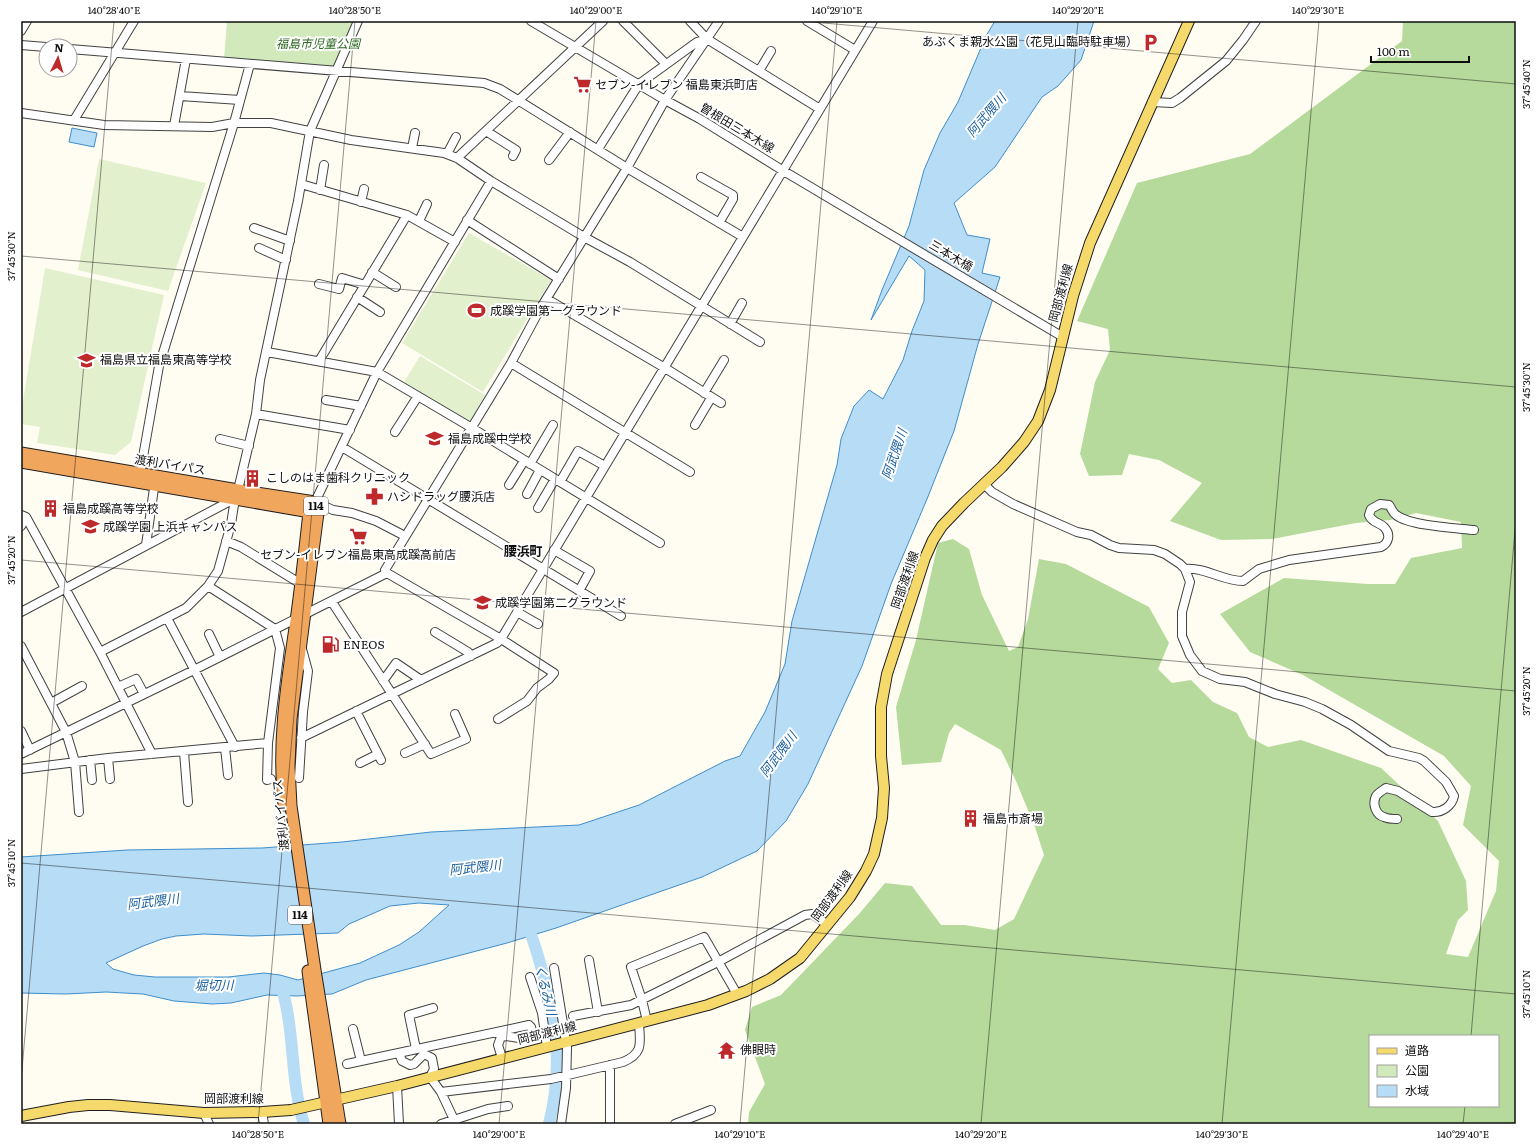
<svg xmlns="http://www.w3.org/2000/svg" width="1537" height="1145" viewBox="0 0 1537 1145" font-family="Literata,'Noto Sans JP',serif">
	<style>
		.green { fill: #d1e9bb }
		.forest { fill: #b5da9b; fill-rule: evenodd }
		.pitch { fill: #e3f0cd }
		.water { fill: #b7dcf5; stroke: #3f8ecb; fill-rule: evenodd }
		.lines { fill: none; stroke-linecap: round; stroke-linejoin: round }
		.river { stroke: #b7dcf5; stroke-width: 12 }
		.minor-casing { stroke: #424242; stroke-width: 10 }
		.major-casing { stroke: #202020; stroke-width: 12 }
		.highway-casing { stroke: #202020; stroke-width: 13 }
		.minor { stroke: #fff; stroke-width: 8 }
		.major { stroke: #f6d96b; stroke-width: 10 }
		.highway { stroke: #f1a65d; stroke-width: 11 }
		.ticks { fill: none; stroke: #0f0f0f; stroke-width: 1; stroke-opacity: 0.45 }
		.labels { text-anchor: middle; stroke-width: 4; stroke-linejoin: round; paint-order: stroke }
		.shield { fill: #fff; stroke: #575757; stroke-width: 1 }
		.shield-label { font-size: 11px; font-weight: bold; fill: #0f0f0f }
		.poi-label { font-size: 12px; fill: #0f0f0f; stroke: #fff; text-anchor: start }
		.park-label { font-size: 12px; font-style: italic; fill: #2c6720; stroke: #fff }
		.street-label { font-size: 12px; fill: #0f0f0f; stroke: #fff }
		.water-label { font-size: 13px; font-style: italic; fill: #1a60a0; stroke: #fff }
		.neighbourhood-label { font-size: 13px; font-weight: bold; fill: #0f0f0f; stroke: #fff }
		.neatline { fill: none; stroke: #0f0f0f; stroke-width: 1.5 }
		.ticks-label { font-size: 10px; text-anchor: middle; fill: #0f0f0f }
	</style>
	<rect width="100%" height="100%" fill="#fffdf2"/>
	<!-- green -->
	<path class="green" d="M227,21H353L334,68L224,59Z"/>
	<!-- forest -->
	<path class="forest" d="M1403,21H1516V1124H748L749,1112L765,1084L745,1030L752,1007L781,995L859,914L885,883L912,886L941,925H965L995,930L1014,919L1044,855L1035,827L1016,781L1001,750L955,724L949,733L941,762L902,765L896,707L916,640L938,543L953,539L969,549L982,595L1009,651L1018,647L1028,619L1039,559L1066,564L1149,607L1169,643L1158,669L1172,683L1191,680L1213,702L1237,713L1249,737L1268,747L1301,740L1381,768L1438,821L1466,881L1468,910L1458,920L1446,954L1468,957L1496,891L1499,861L1463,825L1471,786L1444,756L1303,675L1250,652L1220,614L1284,578L1368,584H1395L1411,558L1462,548L1461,522L1416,513L1390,520L1356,523L1272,539L1221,540L1170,521L1202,483L1159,460L1129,454L1122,475L1089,476L1080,454L1095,382L1110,350L1108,329L1077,321L1137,183L1250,154L1402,41ZM1370,1036H1498V1106H1370Z"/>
	<!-- pitch -->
	<path class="pitch" d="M99,159L206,183L168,291L78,270Z
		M469,233L551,280L483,392L402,343Z
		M45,268L164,295L131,442L115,455L37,443L40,427L21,424V413Z
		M420,356L485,395L470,422L404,382Z"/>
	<!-- water -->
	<path class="water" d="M995,21H1094L1081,60L1058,86L1042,97L995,167L954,203L967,235L990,239L982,273L1000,277L978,344L954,431L927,499L891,584L862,666L808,784L786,821L757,851L702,877L556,928L507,943L366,980L332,994L297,996L267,995L231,1003L212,1004L174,1001L143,994L106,992L66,994L21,993V857L127,850L262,848L342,842L431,832L579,825L639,805L725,761L740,756L765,712L785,664L792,621L837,465L841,439L854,406L869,390L883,399L903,360L912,331L924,301L925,270L909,256L871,320L882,290L909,226L924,170L940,133L958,102L986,36ZM419,903L449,905L419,932L399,945L360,963L298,980L280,975L264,973L228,977H155L134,975L113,969L106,963L143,946L162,939L176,936L204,934L252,936L338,933L349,924L390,906Z
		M72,128L97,133L94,147L69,142Z"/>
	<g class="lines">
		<!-- river -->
		<path class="river" d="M525,921C533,936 537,953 542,970C557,1024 563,1068 549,1124
			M275,987L282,989C295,1032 290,1080 304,1124"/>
		<defs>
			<path id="minor" d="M531,21L665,100L700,119L782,170L1063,337
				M623,21L666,64
				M690,21L707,39L820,109
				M807,21L855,50
				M21,31L27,21
				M21,45L46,47
				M70,49L484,83L500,89L627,168L743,237
				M759,71L771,51
				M180,96L240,100
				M1152,102L1172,103L1180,98L1226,61L1243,40L1256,21
				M21,113L104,125L212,127L234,123H271L351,140L444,153L457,158L491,181L584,237L630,262L760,342
				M74,120L134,21
				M174,126L186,59
				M486,131L516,150L513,156
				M412,148L415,133
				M598,149L639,84L697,42L707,39
				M447,154L456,137
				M457,158L603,21
				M549,160L570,132
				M701,177L733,195V199L719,223
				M301,184L407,215L455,242
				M320,190L324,165
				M361,202L364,189
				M467,220L559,279
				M419,221L427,204
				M254,228L290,241
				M259,248L286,260
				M372,272L396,287
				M319,284L339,289L342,278L365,285
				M357,297L380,312
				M547,299L665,368L721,403
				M730,324L742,303
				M267,352L377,372L472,428L660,543
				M319,361L407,215
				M511,363L690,472
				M704,393L724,360
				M326,400L361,406
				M256,414L350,430
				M695,425L711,398
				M395,432L418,396
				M220,439L249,446
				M342,447L621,616
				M530,464L553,425
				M140,474L159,366L234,123L250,64
				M560,482L578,451L605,466
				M984,484L992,492L1013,504L1077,532L1091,535L1110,545L1119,548L1154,550L1165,554L1180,564L1185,569L1190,582L1182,612V636L1190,655L1202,671L1220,679L1245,682L1275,694L1305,702L1322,709L1351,725L1389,751L1419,758L1424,761L1446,782L1454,796C1452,806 1442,813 1432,812L1398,791L1386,788C1383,790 1378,793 1376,796C1372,804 1376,815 1384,817C1388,819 1393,819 1397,819
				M509,485L524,461
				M527,494L540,470
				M538,508L555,479
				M21,515L26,517L100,652L152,754
				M21,526L26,517
				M405,536L376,521L352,513L333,510L315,502L377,372L491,181
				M226,541L241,547L301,584
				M146,545L155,481
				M554,550L590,571L579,591
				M1185,569C1205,567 1223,581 1243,581L1259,569L1289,560L1381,547C1389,543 1391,534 1384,527C1379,522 1372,523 1369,515L1371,509L1380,504L1389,505C1392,509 1393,513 1396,515C1410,526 1456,528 1474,530
				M387,573L385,570L511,363L540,309L627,168L665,100L719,21
				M387,573L501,639L554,673L549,679L537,688L527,701L498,719
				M208,586L275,629L280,648L268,743L267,780L271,779
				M332,602L431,754L466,739L455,714
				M21,612L234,499L238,490L256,414L260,380L298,201L310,131L358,21
				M517,612L538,624
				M167,618L235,747
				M435,632L468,652L471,656
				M209,634L220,657
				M21,646L66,732L75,762L79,812
				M100,652L186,608L208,586L218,571L231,524L234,505
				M383,681L396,663L421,680
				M118,687L136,679L144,694
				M51,703L82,686
				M356,711L381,760
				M21,731L30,750
				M301,738L497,643L501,639L873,21
				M225,748L228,775
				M184,752L188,802
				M405,753L425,744
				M21,754L194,670L387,573
				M108,758L110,779
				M90,760L92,780
				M360,763L378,754
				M21,769L108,758L268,743
				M299,778L303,712L308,671L302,649
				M589,960L598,1012
				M554,968L567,1048L566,1088L561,1124
				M530,977L542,1013L547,1047
				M573,1016L631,1005L718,962L805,915L812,914L828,925
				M647,1021L642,1000L631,967L704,937L737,994
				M353,1029L361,1061
				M416,1049L409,1015L433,1008
				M399,1053L402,1061L410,1065L414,1064L424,1054L432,1058L434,1069L430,1077L441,1092L456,1124
				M347,1064L529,1025L531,1027L532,1031C525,1046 513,1033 501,1037L498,1045L502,1058
				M610,1065V1124
				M397,1086L399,1124
				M441,1092L551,1079L623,1062C644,1053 640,1043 639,1023
				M262,1112L264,1124
				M204,1113L209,1124
				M441,1124L488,1109L508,1106
				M675,1124L711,1110"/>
			<path id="major" d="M21,1116L69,1107L88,1105H110L204,1113L262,1112L291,1110L397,1086L708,1005L746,991L770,979L800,958L850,897L866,871L874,854L882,818L884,788L881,756V707L887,674L925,558L933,540L942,526L964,503L1002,467L1024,442L1038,421L1050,390L1073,296L1090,243L1189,21"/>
			<path id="highway" d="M21,453L238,490L315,502L318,513L291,719L289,766L291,806L315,970L340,1124
				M21,462L316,513
				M284,805C277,743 287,682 296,621C301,585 305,549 309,512L315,502
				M308,971L329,1124"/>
		</defs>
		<!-- minor casing -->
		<use href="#minor" class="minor-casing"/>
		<!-- major casing -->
		<use href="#major" class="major-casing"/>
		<!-- highway casing -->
		<use href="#highway" class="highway-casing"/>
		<!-- minor -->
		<use href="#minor" class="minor"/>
		<!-- major -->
		<use href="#major" class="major"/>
		<!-- highway -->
		<use href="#highway" class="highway"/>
	</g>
	<!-- ticks -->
	<path class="ticks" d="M801,21L1516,84M21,256L1516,387M21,560L1516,691M21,863L1516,994M1471,1036L1516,519M21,1081L114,21M258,1124L355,21M499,1124L596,21M740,1124L837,21M981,1124L1078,21M1222,1124L1319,21M1463,1124L1465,1106"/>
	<!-- icons -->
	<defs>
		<symbol id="parking-bare" viewBox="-9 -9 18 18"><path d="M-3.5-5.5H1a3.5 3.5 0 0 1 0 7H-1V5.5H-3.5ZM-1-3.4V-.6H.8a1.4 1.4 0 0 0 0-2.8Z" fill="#be292b" stroke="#fff" stroke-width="2.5" paint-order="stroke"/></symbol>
		<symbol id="supermarket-bare" viewBox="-9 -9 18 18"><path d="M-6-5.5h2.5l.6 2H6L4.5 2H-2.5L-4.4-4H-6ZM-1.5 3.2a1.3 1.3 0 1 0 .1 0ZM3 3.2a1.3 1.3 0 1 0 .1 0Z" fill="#be292b" stroke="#fff" stroke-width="2.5" paint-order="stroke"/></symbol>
		<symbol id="stadium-bare" viewBox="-9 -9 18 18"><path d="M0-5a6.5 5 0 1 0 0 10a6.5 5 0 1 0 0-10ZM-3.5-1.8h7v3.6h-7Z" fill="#be292b" stroke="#fff" stroke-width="2.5" paint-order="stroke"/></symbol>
		<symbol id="school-bare" viewBox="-9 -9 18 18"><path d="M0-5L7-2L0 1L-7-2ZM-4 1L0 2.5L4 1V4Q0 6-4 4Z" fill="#be292b" stroke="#fff" stroke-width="2.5" paint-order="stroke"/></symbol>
		<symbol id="building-bare" viewBox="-9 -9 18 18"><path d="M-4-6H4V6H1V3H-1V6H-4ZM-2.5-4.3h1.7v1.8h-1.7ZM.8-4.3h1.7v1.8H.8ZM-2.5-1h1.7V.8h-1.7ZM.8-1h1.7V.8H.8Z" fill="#be292b" stroke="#fff" stroke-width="2.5" paint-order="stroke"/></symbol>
		<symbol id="pharmacy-bare" viewBox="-9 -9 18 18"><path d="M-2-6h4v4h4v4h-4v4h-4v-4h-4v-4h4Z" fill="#be292b" stroke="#fff" stroke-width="2.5" paint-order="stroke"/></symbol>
		<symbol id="fuel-bare" viewBox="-9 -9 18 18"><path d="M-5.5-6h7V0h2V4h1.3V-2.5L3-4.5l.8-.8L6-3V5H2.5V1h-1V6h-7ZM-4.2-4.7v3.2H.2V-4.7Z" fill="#be292b" stroke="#fff" stroke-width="2.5" paint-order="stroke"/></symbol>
		<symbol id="temple-bare" viewBox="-9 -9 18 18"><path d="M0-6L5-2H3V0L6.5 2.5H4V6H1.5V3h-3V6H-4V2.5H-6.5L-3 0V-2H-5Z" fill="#be292b" stroke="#fff" stroke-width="2.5" paint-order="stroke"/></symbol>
	</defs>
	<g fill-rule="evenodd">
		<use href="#parking-bare" x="1138" y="30" width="25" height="25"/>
		<use href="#supermarket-bare" x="570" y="72" width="25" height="25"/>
		<use href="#stadium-bare" x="464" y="298" width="25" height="25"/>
		<use href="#school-bare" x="74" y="348" width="25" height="25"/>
		<use href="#school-bare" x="422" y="426" width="25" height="25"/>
		<use href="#building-bare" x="240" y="466" width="25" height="25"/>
		<use href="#pharmacy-bare" x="362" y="484" width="25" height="25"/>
		<use href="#building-bare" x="38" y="496" width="25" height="25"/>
		<use href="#school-bare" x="78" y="514" width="25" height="25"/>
		<use href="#supermarket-bare" x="346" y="524" width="25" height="25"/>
		<use href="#school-bare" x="470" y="590" width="25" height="25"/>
		<use href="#fuel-bare" x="318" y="632" width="25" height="25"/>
		<use href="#building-bare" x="958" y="806" width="25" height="25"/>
		<use href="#temple-bare" x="714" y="1038" width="25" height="25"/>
	</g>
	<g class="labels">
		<!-- shield labels -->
		<g class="shield">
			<rect x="304" y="497" width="24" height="18" rx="3"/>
			<rect x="288" y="906" width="24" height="18" rx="3"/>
		</g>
		<g class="shield-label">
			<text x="316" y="510">114</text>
			<text x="300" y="919">114</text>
		</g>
		<!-- poi labels -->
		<g class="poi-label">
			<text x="1138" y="46" text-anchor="end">あぶくま親水公園（花見山臨時駐車場）</text>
			<text x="595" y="89">セブン-イレブン 福島東浜町店</text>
			<text x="490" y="315">成蹊学園第一グラウンド</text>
			<text x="100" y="364">福島県立福島東高等学校</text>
			<text x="448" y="443">福島成蹊中学校</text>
			<text x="266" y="482">こしのはま歯科クリニック</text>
			<text x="387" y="501">ハシドラッグ腰浜店</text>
			<text x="63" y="513">福島成蹊高等学校</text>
			<text x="103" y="531">成蹊学園 上浜キャンパス</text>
			<text x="358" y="559" text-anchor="middle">セブン-イレブン福島東高成蹊高前店</text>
			<text x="495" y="607">成蹊学園第二グラウンド</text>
			<text x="343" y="649">ENEOS</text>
			<text x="983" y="823">福島市斎場</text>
			<text x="740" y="1054">佛眼時</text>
		</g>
		<!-- park labels -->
		<g class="park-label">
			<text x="318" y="48">福島市児童公園</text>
		</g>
		<!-- street labels -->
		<g class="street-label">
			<text transform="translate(737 128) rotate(31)" y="4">曽根田三本木線</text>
			<text transform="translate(951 256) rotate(31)" y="4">三本木橋</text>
			<text transform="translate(1061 293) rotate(-75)" y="4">岡部渡利線</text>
			<text transform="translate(170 465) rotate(9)" y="4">渡利バイパス</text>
			<text transform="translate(905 580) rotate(-71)" y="4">岡部渡利線</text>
			<text transform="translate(281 815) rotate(-96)" y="4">渡利バイパス</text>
			<text transform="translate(832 896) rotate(-54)" y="4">岡部渡利線</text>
			<text transform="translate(547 1033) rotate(-14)" y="4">岡部渡利線</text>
			<text x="234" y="1103">岡部渡利線</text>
		</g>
		<!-- water labels -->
		<g class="water-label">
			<text transform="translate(986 115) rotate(-49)" y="5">阿武隈川</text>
			<text transform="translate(894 454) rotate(-71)" y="5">阿武隈川</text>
			<text transform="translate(778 754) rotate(-53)" y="5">阿武隈川</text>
			<text transform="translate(475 867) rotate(-6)" y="5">阿武隈川</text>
			<text transform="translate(153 901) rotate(-7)" y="5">阿武隈川</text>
			<text transform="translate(214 985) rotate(-1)" y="5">堀切川</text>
			<text transform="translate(546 990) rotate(76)" y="5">くるみ川</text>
		</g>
		<!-- neighbourhood labels -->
		<g class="neighbourhood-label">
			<text x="523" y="556">腰浜町</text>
		</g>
	</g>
	<!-- border -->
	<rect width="1537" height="1145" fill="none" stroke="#ffffff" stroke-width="44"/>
	<!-- legend -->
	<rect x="1369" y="1035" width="130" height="72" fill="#ffffff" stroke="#9f9f9f"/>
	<rect x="1377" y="1048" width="20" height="6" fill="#f6d96b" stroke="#9f9f9f"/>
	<text x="1405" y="1055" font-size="12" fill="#0f0f0f">道路</text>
	<rect x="1377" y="1065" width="20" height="12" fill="#d1e9bb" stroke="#9f9f9f"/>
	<text x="1405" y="1075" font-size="12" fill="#0f0f0f">公園</text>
	<rect x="1377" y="1085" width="20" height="12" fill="#b7dcf5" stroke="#9f9f9f"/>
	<text x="1405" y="1095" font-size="12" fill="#0f0f0f">水域</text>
	<!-- north arrow -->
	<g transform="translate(58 58) rotate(5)"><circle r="19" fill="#ffffff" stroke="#9f9f9f"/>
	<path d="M0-3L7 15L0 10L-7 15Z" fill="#be292b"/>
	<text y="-6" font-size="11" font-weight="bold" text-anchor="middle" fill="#0f0f0f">N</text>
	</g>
	<!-- scale -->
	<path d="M1371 56v6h98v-6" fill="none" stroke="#0f0f0f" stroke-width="2"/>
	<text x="1377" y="56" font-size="12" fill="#0f0f0f" stroke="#ffffff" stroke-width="3" paint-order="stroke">100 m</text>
	<rect x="22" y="22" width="1493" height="1101" class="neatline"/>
	<g class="ticks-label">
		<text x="114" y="14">140°28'40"E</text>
		<text x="355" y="14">140°28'50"E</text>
		<text x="596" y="14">140°29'00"E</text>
		<text x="837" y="14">140°29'10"E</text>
		<text x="1078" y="14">140°29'20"E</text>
		<text x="1318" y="14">140°29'30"E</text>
		<text transform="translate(1526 84) rotate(-90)" y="4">37°45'40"N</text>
		<text transform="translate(11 256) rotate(-90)" y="4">37°45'30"N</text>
		<text transform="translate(1526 387) rotate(-90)" y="4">37°45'30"N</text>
		<text transform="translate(11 560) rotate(-90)" y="4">37°45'20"N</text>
		<text transform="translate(1526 691) rotate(-90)" y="4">37°45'20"N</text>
		<text transform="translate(11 863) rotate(-90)" y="4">37°45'10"N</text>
		<text transform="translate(1526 994) rotate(-90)" y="4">37°45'10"N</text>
		<text x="258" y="1138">140°28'50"E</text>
		<text x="499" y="1138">140°29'00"E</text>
		<text x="740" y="1138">140°29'10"E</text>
		<text x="981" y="1138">140°29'20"E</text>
		<text x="1222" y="1138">140°29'30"E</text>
		<text x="1463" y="1138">140°29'40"E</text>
	</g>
</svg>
